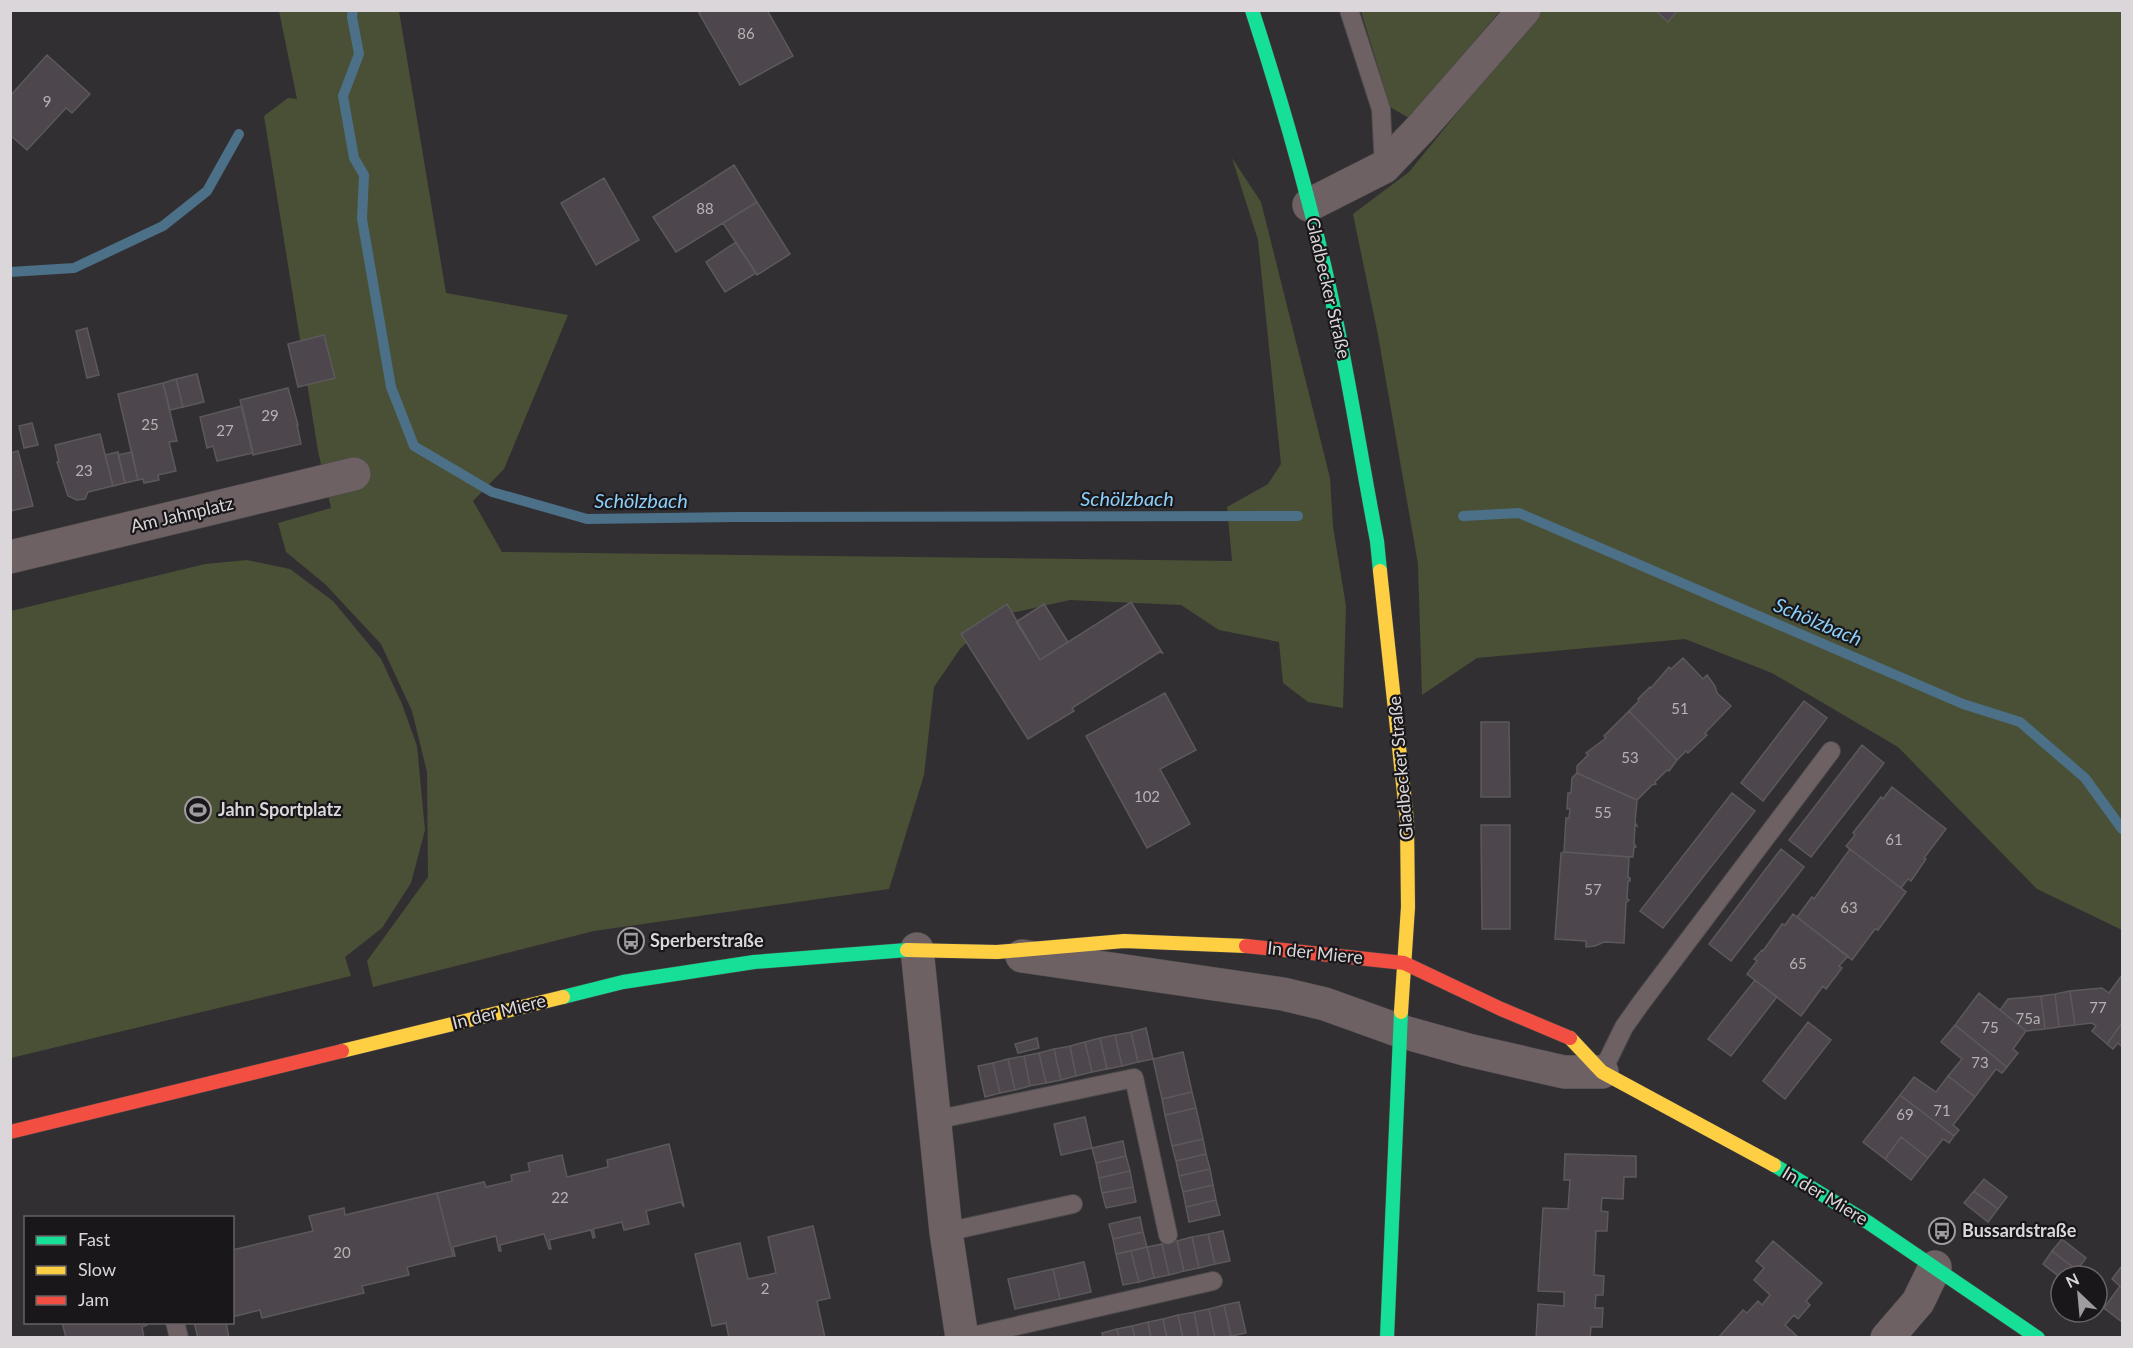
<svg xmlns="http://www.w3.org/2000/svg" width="2133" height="1348" viewBox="0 0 2133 1348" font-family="Lato,sans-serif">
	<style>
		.green { fill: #4a5035 }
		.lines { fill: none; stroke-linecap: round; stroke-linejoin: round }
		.stream { stroke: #4b7087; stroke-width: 10 }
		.building { fill: #4d464c; stroke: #5c595c; stroke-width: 1.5 }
		.lane-casing { stroke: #4c4b4c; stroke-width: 20 }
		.street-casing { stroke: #4c4b4c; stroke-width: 34 }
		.fast-casing { stroke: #4c4b4c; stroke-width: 15 }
		.slow-casing { stroke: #4c4b4c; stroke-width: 15 }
		.jam-casing { stroke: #4c4b4c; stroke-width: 15 }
		.lane { stroke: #6e6164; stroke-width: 18 }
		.street { stroke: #6e6164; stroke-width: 33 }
		.fast { stroke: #16e098; stroke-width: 14 }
		.slow { stroke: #ffcf43; stroke-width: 14 }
		.jam { stroke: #f24e42; stroke-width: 14 }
		.labels { text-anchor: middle; stroke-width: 4.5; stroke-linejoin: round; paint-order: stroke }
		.number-label { font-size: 15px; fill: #b7b2b6 }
		.street-label { font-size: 18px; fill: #dad6d9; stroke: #191719 }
		.poi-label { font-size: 18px; font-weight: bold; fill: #dad6d9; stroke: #191719; text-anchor: start }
		.water-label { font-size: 20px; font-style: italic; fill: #8bcef8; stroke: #191719 }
	</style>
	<rect width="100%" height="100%" fill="#322f32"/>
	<!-- green -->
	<path class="green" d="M279,11H399L446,293L568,315L504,469L473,501L502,552L1232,561L1227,507L1268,484L1281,464L1258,240L1232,158L1261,202L1330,478L1333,527L1346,606L1343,708L1308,702L1283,683L1279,642L1219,630L1181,605L1070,600L993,617L960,649L934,687L924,775L889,889L594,931L373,987L367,961L428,877L427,772L412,711L381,644L325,584L286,552L278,523L331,508L318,451L264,116L288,98L297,99Z
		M1361,11H1500L1409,118L1390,107Z
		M1540,11H2122V930L2037,889L1898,747L1772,673L1685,639L1477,658L1422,695L1418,564L1378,335L1353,214L1409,172Z
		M247,560L290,569L333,601L381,659L402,704L417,746L425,830L411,883L382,928L345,957L351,976L11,1058V611L205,564Z"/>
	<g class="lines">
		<!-- stream -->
		<path class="stream" d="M353,10L352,17L359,54L343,96L354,158L364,175L362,219L391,387L414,446L492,492L587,519L737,517L1298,516
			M10,272L74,268L163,226L207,191L239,134
			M1463,516L1519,513L1963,704L2020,722L2085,778L2122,829"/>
	</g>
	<!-- building -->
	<path class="building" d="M704,10H767L793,56L740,85L699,13Z
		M1655,10H1678L1668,22Z
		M47,55L90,94L72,113L66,108L27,150L10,135V96Z
		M734,165L757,202L676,252L653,217Z
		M604,178L639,240L596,265L561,203Z
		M757,202L790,254L757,275L723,223Z
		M736,242L756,273L725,292L706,262Z
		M87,328L99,375L87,378L76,331Z
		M324,335L335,378L298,387L288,344Z
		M197,374L204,402L183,407L176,379Z
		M176,379L183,407L170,410L163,383Z
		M163,383L177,441L169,442L176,471L158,475L159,480L144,483L143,479L138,480L118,394Z
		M288,388L298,425H297L301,444L253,455L240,400Z
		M242,406L253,453L217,461L213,446L207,448L200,417Z
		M32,423L38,445L24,448L19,426Z
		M100,434L113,486L88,492L85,499L77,500L68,496L57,462H59L55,445Z
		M18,451L33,506L10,511V453Z
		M118,452L125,483L113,486L105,455Z
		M132,452L138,480L125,483L118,455Z
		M1131,602L1163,654L1161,651L1072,708L1074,711L1028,739L961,634L1007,604L1040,660Z
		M1044,604L1068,642L1040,660L1016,622Z
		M1683,658L1703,679L1707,675L1715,686L1717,693L1731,706L1705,733L1707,735L1688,753L1686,751L1677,760L1629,711L1639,701L1638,699L1650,687L1651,688L1669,667L1671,669Z
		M1165,693L1196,750L1160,769L1190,824L1147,848L1086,736Z
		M1804,701L1827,718L1763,801L1741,783Z
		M1629,711L1677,760L1669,771L1667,770L1655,782L1656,784L1652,785L1637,800L1577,773V766L1588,755L1586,753L1606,738L1604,736Z
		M1481,722H1509L1510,797H1481Z
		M1862,745L1884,763L1811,857L1789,840Z
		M1577,773L1637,800L1635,822L1637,826L1635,825L1634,843L1636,847H1634L1633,857L1564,852L1566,818H1569L1570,809H1567L1568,793H1571L1572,778Z
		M1892,787L1946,829L1924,858L1926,859L1911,881L1908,879L1901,888L1846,846L1855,835L1853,833L1881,797L1883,799Z
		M1732,793L1755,811L1663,928L1640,911Z
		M1481,825H1510V929H1482Z
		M1781,849L1804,867L1731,961L1709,944Z
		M1850,849L1906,892L1878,930L1875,929L1852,960L1797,917L1812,897L1814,899Z
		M1564,852L1629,857L1628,877L1630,878V881H1628L1627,899L1629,900L1626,903L1624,943L1604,942L1595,946L1586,947V941L1555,939L1561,853Z
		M1793,914L1848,956L1839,966L1842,968L1826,989L1823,986L1801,1016L1747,974L1757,961L1754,959L1762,950L1763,951L1782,924L1785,925Z
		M2122,975V1023L2107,1044L2092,1031L2096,1026L2092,1023L2075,1025L2070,991L2102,988L2109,993Z
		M1755,980L1777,997L1731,1056L1708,1039Z
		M2070,991L2075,1025L2059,1027L2055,994Z
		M1979,993L2026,1031L2013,1049L2018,1053L2007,1067L1955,1025Z
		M2055,994L2059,1027L2045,1029L2041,996Z
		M2041,996L2045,1029L2026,1031L2000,1010L2008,999Z
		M1808,1022L1831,1040L1785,1099L1763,1081Z
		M2122,1023V1047L2118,1043L2113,1049L2107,1044Z
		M1955,1025L2007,1067L2002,1073L1996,1069L1975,1097L1948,1076L1962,1059L1941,1042Z
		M1146,1028L1153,1059L1138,1062L1131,1032Z
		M1131,1032L1138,1062L1122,1066L1115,1035Z
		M1115,1035L1122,1066L1107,1069L1100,1038Z
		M1037,1038L1039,1048L1018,1053L1015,1044Z
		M1100,1038L1107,1069L1092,1072L1085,1042Z
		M1085,1042L1092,1072L1076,1076L1070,1046Z
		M1070,1046L1076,1076L1061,1080L1054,1049Z
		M1054,1049L1061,1080L1046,1083L1039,1053Z
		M1183,1052L1192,1092L1162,1099L1153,1059Z
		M1039,1053L1046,1083L1030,1086L1024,1056Z
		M1024,1056L1030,1086L1015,1090L1008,1059Z
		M1008,1059L1015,1090L1000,1093L993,1063Z
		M993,1063L1000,1093L985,1097L978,1066Z
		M1948,1076L1975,1097L1953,1125L1959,1130L1954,1136L1900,1095L1914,1077L1936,1092Z
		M1192,1092L1196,1108L1165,1115L1162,1099Z
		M1900,1095L1954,1136L1949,1143L1943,1139L1928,1158L1901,1137L1885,1159L1863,1142Z
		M1196,1108L1203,1139L1172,1146L1165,1115Z
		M1085,1117L1092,1148L1061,1155L1054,1124Z
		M1901,1137L1928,1158L1911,1180L1885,1159Z
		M1203,1139L1206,1154L1176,1161L1172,1146Z
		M1123,1141L1126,1156L1096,1163L1092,1148Z
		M669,1144L684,1207L681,1202L646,1211L649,1224L624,1230L622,1222L593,1229L595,1237L593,1238L591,1230L549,1240L551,1249H549L544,1234L500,1245L501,1251H499L496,1236L453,1247L455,1256H453L437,1193L484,1182L486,1187L512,1181L511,1175L530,1171L528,1163L562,1155L567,1177L608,1167L607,1160Z
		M1206,1154L1210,1169L1179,1176L1176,1161Z
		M1565,1154L1636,1156V1177H1624L1623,1199L1602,1198L1601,1211L1608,1212L1607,1231H1596L1594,1275L1604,1276L1603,1295H1596L1595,1308H1603L1602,1327H1591L1590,1338H1536L1538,1304L1564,1306V1292L1538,1291L1543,1208L1568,1209L1570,1180H1564Z
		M1126,1156L1130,1171L1099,1178L1096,1163Z
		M1210,1169L1213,1185L1183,1192L1179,1176Z
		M1130,1171L1133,1187L1102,1193L1099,1178Z
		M1984,1179L2007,1197L1998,1209L1974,1191Z
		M1213,1185L1216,1200L1186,1207L1183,1192Z
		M1133,1187L1136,1202L1106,1208L1102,1193Z
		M1974,1191L1998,1209L1988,1222L1964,1203Z
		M437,1193L453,1256L407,1267L409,1275L362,1286L364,1293L262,1318L260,1310L232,1317V1250L313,1231L309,1216L344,1208L345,1215Z
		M1216,1200L1220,1215L1189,1222L1186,1207Z
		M1140,1217L1143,1232L1113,1239L1109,1224Z
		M813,1226L830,1298L817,1301L825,1338H729L726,1323L712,1326L695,1254L740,1243L748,1279L776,1273L768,1237Z
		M1223,1231L1230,1261L1215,1264L1208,1234Z
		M1143,1232L1147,1247L1116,1254L1113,1239Z
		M1208,1234L1215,1264L1199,1268L1192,1237Z
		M1192,1237L1199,1268L1184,1271L1177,1241Z
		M2062,1239L2086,1258L2077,1270L2052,1251Z
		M1177,1241L1184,1271L1169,1275L1162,1244Z
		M1773,1241L1822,1283L1806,1301L1810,1305L1798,1319L1794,1315L1785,1325L1799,1338H1718L1743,1310L1747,1313L1758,1301L1762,1305L1770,1295L1754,1280L1764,1268L1756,1261Z
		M1162,1244L1169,1275L1154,1278L1147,1247Z
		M1147,1247L1154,1278L1139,1282L1131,1251Z
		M1131,1251L1139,1282L1123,1285L1116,1254Z
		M2052,1251L2077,1270L2072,1276H2061V1278L2043,1264Z
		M1084,1262L1091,1292L1060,1299L1053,1269Z
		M2122,1266V1288L2112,1279Z
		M1053,1269L1060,1299L1015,1309L1008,1279Z
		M2120,1286L2122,1288V1322L2104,1308Z
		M1239,1302L1246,1333L1231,1336L1224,1305Z
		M1224,1305L1231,1336L1215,1338L1209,1309Z
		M1209,1309L1215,1338H1199L1194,1312Z
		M1194,1312L1199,1338H1183L1178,1315Z
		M1178,1315L1183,1338H1167L1163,1319Z
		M1163,1319L1167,1338H1151L1148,1322Z
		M62,1322H146L147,1325L142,1327L144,1338H66Z
		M194,1322H226L229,1338H198Z
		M1148,1322L1151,1338H1135L1132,1326Z
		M1132,1326L1135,1338H1119L1117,1329Z
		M1117,1329L1119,1338H1103L1102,1333Z"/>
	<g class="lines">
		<defs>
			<path id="lane" d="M1349,10L1381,109L1384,167
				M1602,1072L1624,1027L1641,1003L1831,751
				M935,1120L1134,1078L1168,1235
				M946,1232L1073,1204
				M175,1322L179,1338
				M964,1338L1213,1281"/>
			<path id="street" d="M1309,205L1384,167L1422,127L1524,10
				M10,557L354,474
				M917,949L946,1232L962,1338
				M1022,956L1283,994L1325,1004L1400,1031L1468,1050L1564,1072H1602
				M1887,1338L1918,1302L1935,1267"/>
			<path id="fast" d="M1252,10C1282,102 1309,196 1330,291C1348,373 1361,458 1377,541L1380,571
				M563,997L623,982L754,962L907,950
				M1774,1165L1869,1223L2038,1338
				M1387,1338L1401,1012"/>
			<path id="slow" d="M1380,571L1407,821L1408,907L1401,1012
				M907,950L997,952L1124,941L1246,946
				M1570,1038L1602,1072L1774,1165
				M342,1051L563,997"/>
			<path id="jam" d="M1246,946L1404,963L1501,1009L1570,1038
				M10,1132L342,1051"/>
		</defs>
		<!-- lane casing -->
		<use href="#lane" class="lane-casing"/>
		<!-- street casing -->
		<use href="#street" class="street-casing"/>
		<!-- fast casing -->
		<use href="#fast" class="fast-casing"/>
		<!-- slow casing -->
		<use href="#slow" class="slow-casing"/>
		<!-- jam casing -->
		<use href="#jam" class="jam-casing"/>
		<!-- lane -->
		<use href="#lane" class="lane"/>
		<!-- street -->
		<use href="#street" class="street"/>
		<!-- fast -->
		<use href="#fast" class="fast"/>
		<!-- slow -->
		<use href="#slow" class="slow"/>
		<!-- jam -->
		<use href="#jam" class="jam"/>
	</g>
	<!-- icons -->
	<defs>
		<symbol id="stadium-ring" viewBox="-11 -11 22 22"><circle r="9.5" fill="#191719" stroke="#9f9c9f" stroke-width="1.5"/><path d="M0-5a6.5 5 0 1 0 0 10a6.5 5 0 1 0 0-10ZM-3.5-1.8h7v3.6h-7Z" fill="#9f9c9f"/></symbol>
		<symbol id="bus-ring" viewBox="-11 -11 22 22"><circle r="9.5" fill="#191719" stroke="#9f9c9f" stroke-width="1.5"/><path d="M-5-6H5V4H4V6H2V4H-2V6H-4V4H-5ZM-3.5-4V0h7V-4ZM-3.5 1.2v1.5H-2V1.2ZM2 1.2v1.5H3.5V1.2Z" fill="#9f9c9f"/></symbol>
	</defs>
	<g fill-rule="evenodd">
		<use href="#stadium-ring" x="183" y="795" width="30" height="30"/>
		<use href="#bus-ring" x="616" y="926" width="30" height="30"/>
		<use href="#bus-ring" x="1927" y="1216" width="30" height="30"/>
	</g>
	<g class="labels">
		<!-- number labels -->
		<g class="number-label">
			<text x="746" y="39">86</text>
			<text x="47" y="107">9</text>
			<text x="705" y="214">88</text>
			<text x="270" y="421">29</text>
			<text x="150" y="430">25</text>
			<text x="225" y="436">27</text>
			<text x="84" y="476">23</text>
			<text x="1680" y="714">51</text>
			<text x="1630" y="763">53</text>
			<text x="1147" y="802">102</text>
			<text x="1603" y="818">55</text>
			<text x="1894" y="845">61</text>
			<text x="1593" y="895">57</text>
			<text x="1849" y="913">63</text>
			<text x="1798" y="969">65</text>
			<text x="2098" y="1013">77</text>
			<text x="2028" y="1024">75a</text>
			<text x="1990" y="1033">75</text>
			<text x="1980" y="1068">73</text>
			<text x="1942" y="1116">71</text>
			<text x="1905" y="1120">69</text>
			<text x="560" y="1203">22</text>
			<text x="342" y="1258">20</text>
			<text x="765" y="1294">2</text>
		</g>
		<!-- street labels -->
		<g class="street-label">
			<text transform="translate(1328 288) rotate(77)" y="6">Gladbecker Straße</text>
			<text transform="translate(182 515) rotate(-13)" y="6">Am Jahnplatz</text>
			<text transform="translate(1401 768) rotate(-95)" y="6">Gladbecker Straße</text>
			<text transform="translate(1315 953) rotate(6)" y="6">In der Miere</text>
			<text transform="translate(499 1012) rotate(-14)" y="6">In der Miere</text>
			<text transform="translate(1825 1196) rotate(31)" y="6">In der Miere</text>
		</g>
		<!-- poi labels -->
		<g class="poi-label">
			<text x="218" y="816">Jahn Sportplatz</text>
			<text x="650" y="947">Sperberstraße</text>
			<text x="1962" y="1237">Bussardstraße</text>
		</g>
		<!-- water labels -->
		<g class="water-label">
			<text x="1127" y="506">Schölzbach</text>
			<text x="641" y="508">Schölzbach</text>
			<text transform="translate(1818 622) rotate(23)" y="7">Schölzbach</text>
		</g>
	</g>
	<!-- border -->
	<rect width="2133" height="1348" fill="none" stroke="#dad6d9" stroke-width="24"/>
	<!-- legend -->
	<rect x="24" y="1216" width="210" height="108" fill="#191719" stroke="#666366" stroke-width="1.5"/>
	<rect x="36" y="1236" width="30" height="9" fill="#16e098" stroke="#666366" stroke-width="1.5"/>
	<text x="78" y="1246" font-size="18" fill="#dad6d9">Fast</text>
	<rect x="36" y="1266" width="30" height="9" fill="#ffcf43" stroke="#666366" stroke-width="1.5"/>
	<text x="78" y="1276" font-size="18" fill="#dad6d9">Slow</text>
	<rect x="36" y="1296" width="30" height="9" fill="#f24e42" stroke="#666366" stroke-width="1.5"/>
	<text x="78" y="1306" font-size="18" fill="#dad6d9">Jam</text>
	<!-- north arrow -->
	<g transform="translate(2079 1294) rotate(334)"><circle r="28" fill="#191719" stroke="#666366" stroke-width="1.5"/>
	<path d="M0-4.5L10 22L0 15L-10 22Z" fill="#9f9c9f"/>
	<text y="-9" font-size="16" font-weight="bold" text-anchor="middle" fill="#dad6d9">N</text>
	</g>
</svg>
